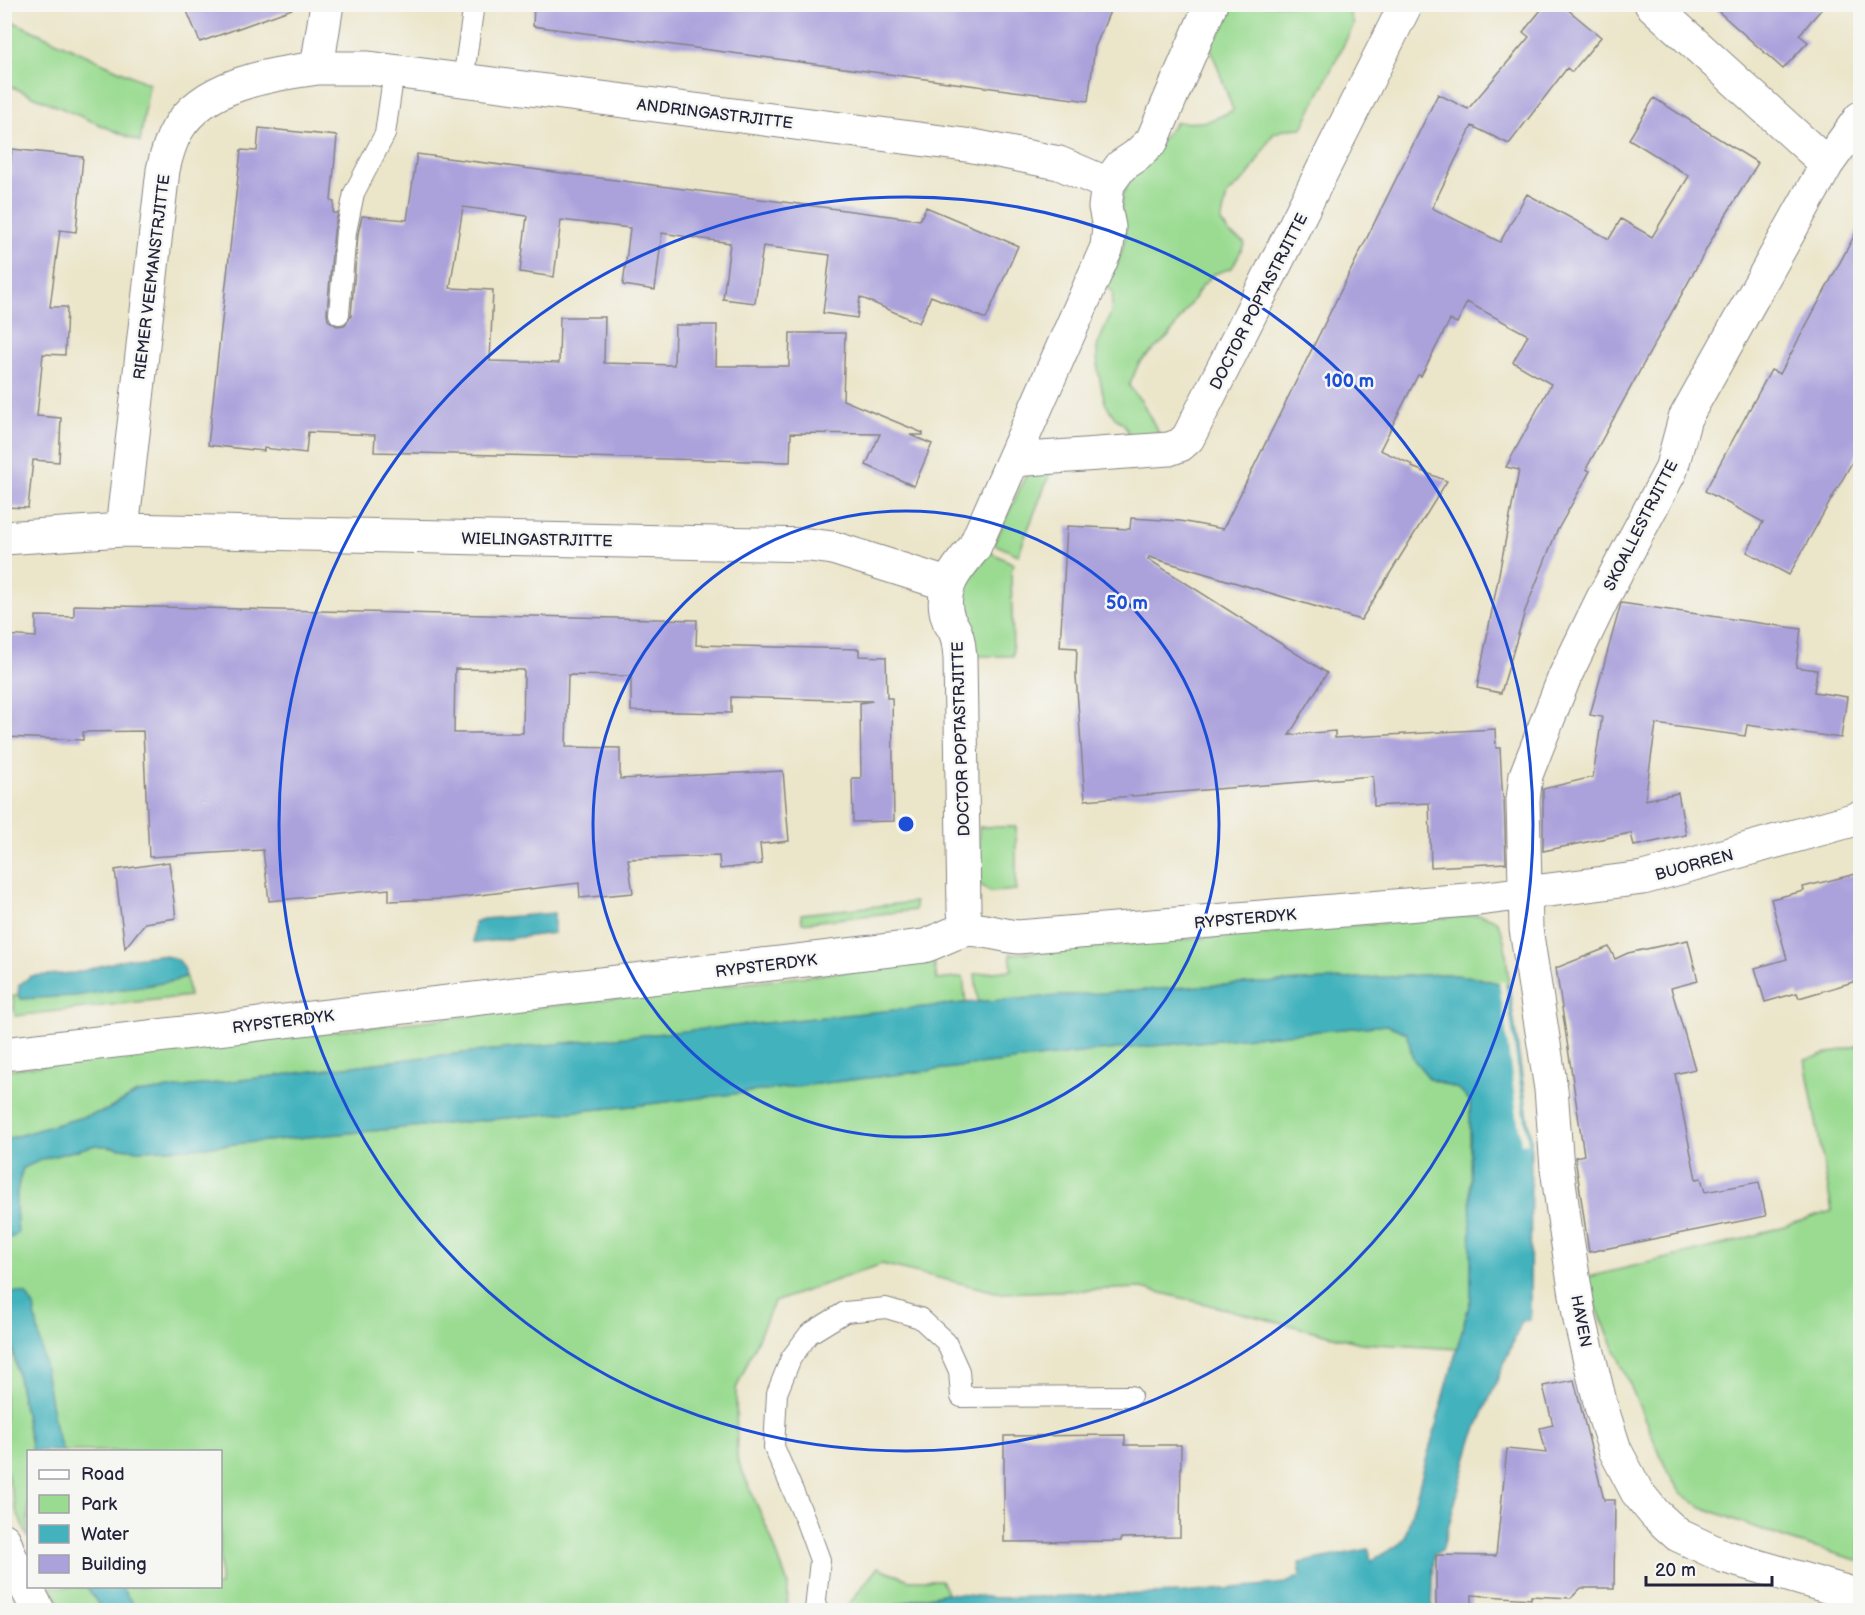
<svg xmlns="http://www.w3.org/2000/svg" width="1865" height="1615" viewBox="0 0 1865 1615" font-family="'Balsamiq Sans',sans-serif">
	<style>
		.green { fill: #9adb91; stroke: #5e7e66; stroke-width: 1.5 }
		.water { fill: #43b2bd; stroke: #326a7c; stroke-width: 1.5 }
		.pier { fill: #ebe5c9 }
		.building { fill: #aba2dc; fill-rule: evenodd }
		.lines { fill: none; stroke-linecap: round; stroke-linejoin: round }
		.lane-casing { stroke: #868482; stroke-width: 22 }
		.street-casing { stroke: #868482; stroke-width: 35 }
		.secondary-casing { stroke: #868482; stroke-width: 35 }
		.lane { stroke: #fff; stroke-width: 20 }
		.street { stroke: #fff; stroke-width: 33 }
		.secondary { stroke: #fff; stroke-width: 33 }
		.ring { fill: none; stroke: #1d4ed8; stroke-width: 3 }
		.labels { text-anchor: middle; stroke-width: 5; stroke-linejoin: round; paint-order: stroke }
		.street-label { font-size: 16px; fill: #22223b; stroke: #f6f6f2 }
		.centre { fill: #1d4ed8; stroke: #f6f6f2; stroke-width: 3 }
		.ring-label { font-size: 18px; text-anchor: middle; font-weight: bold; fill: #1d4ed8; stroke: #f6f6f2; stroke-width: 5; stroke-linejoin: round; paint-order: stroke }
	</style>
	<rect width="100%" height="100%" fill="#f6f6f2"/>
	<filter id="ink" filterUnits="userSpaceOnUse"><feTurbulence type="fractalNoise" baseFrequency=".0167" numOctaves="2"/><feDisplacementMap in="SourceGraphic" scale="12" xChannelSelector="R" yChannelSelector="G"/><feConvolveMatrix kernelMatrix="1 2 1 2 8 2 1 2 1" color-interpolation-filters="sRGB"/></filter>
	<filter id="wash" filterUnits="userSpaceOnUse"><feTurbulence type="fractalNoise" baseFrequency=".008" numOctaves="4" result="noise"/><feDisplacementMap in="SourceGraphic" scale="24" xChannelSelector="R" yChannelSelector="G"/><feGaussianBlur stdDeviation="1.35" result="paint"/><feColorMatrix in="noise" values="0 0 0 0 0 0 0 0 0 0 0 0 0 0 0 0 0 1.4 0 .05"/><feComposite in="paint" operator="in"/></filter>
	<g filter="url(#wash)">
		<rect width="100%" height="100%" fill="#ebe5c9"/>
		<!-- green -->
		<path class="green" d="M1228,5H1348L1349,12L1354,24L1302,128L1286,129L1273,134L1248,176L1227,195L1221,222L1229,233L1245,243L1232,268L1214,274L1202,286L1169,336L1139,363L1129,386L1141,401L1159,433L1123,441L1128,432L1123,423L1115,418L1105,403L1098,371L1097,347L1111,313L1113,292L1106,287C1113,271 1125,251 1125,234C1125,221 1119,211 1122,197C1126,178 1163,139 1176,122C1201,124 1212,122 1233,110L1210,46Z
			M5,18L149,84L140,142L5,84Z
			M1052,468L1018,555L994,544L1027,473Z
			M990,552L1014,564L1011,571L1013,656H976C976,638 970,636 965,620C954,588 972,576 990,552Z
			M979,827H1016V890L990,892L980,885Z
			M915,902V910L802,923L801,914Z
			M1478,915C1485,916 1491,917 1496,921C1507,932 1507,970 1509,986L1474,977L1445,974L1202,986L978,1002L975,974L1012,970L1010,954Z
			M934,961L937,980L963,977L966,1003L425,1057L137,1093L107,1110L10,1138L5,1142L4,1070Z
			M186,976L189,996L15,1016L13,996L18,995L21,999L134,988L174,981Z
			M1387,1025L1407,1033L1413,1059L1430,1079L1458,1089L1470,1101L1471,1298L1457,1349L1361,1343L1142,1288L1000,1293L882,1264L774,1302L736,1389L737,1459L770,1535L788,1584L787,1610H137L121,1587L220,1586V1452L63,1451L5,1303V1239L18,1233C15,1210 15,1191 23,1168L43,1159L96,1145L138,1150L192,1148L632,1106L1096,1051Z
			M1860,1045V1561L1792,1541L1701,1507L1680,1492L1668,1473L1584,1278L1730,1243L1832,1211L1805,1060Z
			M4,1306L32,1451L28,1452V1538L16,1510L5,1465Z
			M878,1567L909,1580H941L947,1593L913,1600L882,1610H844Z
			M50,1587H87L102,1610H64Z"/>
		<!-- water -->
		<path class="water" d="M554,913V933L476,943L473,941L474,922L483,919Z
			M158,955C176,958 182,957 186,976L174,981L75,996L21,999L18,995L19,985L31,976L75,973L126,959Z
			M1445,974L1474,977L1509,986L1531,1140L1530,1320L1522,1321L1471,1442L1442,1551L1434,1554L1432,1610H882L913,1600L947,1593L996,1598L1184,1593L1286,1583L1301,1576L1299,1563L1369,1549L1371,1561L1398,1545L1405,1537L1471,1298L1470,1101L1458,1089L1430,1079L1413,1059L1407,1033L1387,1025L1096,1051L632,1106L192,1148L138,1150L96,1145L43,1159L23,1168C15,1191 15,1210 18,1233L13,1237L4,1239V1142L10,1138L107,1110L137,1093L425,1057L974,1002L1202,986Z
			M16,1292L26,1294L34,1307L56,1431L63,1451H32L5,1306L8,1295Z
			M87,1587H121L137,1610H102Z"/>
		<!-- pier -->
		<path class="pier" d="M1499,981L1505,982L1528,1143L1521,1144Z"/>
		<g id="blocks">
			<!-- building -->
			<path class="building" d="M184,4H292V9L200,42Z
				M534,4H1113L1095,47L1088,101L533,26Z
				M1546,4H1561L1601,37L1572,72L1567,68L1509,144L1472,126L1432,208L1500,242L1527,194L1609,239L1621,219L1652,237L1689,176L1629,139L1654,98L1758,163L1718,228L1586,469L1590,471L1556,533L1525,611L1501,693L1477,688L1519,470L1506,467L1551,384L1513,362L1528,335L1467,302L1457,323L1450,320L1421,376L1418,375L1380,450L1413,465L1412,467L1447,481L1361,620L1149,557L1148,559L1327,673L1289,735L1335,731V738L1495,729L1496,748H1500L1502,787L1503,798H1504L1506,863L1431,867L1429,803L1374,806L1373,776L1085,800L1076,676L1077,648L1060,647L1067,526L1130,529L1131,518L1180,521L1223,529L1438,94L1468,109L1529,37L1523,32Z
				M1710,4H1826L1799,35L1808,42L1783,69Z
				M259,128L337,136L331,201L334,202L333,213H338L334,231L327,313L328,320L337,326L345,325L351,316L358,234L362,216L407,220L417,154L920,220L926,207L1018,246L986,319L931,296L919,323L860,297L857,318L823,313L830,255L763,246L755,303L723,299L730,243L662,233L655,290L623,285L630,228L561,220L554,277L520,272L527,216L463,207L450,288L493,290L490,361L559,363L560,317H605L604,363L674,365L675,325H717L716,366H789L790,333H845L843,400L923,433V435H910L932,444L914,486L866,465L880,434L791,433L790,462L374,452L375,435L308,432L306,453L264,448V451L208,445L241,150L257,151Z
				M12,149L83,157L76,232L60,230L50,307H67L65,355L43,354L37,416L61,418L59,462L33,460L28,508L4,507V225Z
				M1860,225V448L1789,575L1747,552L1763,522L1705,491L1771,370L1780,374Z
				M1621,603L1801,629L1796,667L1817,670L1814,692L1847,697L1841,738L1747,725L1745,736L1656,724L1645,800L1678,793L1686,835L1634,846L1631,833L1543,851V789L1593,777L1602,717L1590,715Z
				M74,605L697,620L696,645L859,649V656L886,657L887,698H892L894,821L853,822L852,778H861L860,703L873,701L731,697V713L631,711V676L568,675L566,747L620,748V779L783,771L789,841L760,844L762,864L720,869L719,856L628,859L633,893L580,898L579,883L446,899L389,901V889L269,901L263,850L149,857L143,731L83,732V740L4,737V635L36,637V616L74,617ZM455,669L524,670L523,733H454Z
				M169,862L176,918L145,923L125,948L115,870Z
				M1860,873V980L1799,998L1797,993L1765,1002L1755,968L1787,959L1771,899L1804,891L1803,887Z
				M1688,940L1698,981L1671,988L1695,1069L1675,1074L1696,1179L1701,1178L1705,1192L1759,1182L1766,1216L1589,1252L1575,1157L1584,1155L1556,968L1609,947L1615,959L1628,953Z
				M1574,1380L1604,1500H1615L1614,1588H1581L1571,1598L1531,1596V1599L1472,1595V1611H1436V1555L1496,1556L1507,1449L1546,1453L1540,1428L1553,1425L1543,1386Z
				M1125,1435V1445H1181L1180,1537L1121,1538V1541L1004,1542V1436Z"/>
		</g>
	</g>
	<g filter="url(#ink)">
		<use href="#blocks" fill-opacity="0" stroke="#868482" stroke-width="1.5"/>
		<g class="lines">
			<defs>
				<path id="lane" d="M463,81L474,4
					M339,314L346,232L354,193L385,134L394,71
					M815,1610L820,1560L805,1519L774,1447L777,1393L791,1358L809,1334L845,1312L886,1308L920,1318L946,1342L959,1371L961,1397L1131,1396"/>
				<path id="street" d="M1651,4L1827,164
					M317,68H369L973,146L1059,163L1108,184
					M1860,118L1827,164L1685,418L1671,470L1602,600L1565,676L1526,775L1523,800L1526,929L1551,1089L1557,1168L1566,1232L1580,1320L1601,1406L1615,1450L1637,1492L1655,1514L1678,1535L1723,1556L1860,1596
					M1013,460L1169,449L1180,445L1188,438L1406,4
					M122,530L163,170C166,156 170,142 177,130C204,84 268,75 317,68L327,4
					M4,538L122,530L809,545L833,548L947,584
					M966,929L964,910L960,657C959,650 959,641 956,634C955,629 951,625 949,621C937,591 956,569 974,548L1107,247L1109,227L1105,207L1108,184L1121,166L1136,156L1152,141L1211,4
					M4,1054L924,946C938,942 950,933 965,930C979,927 1002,936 1018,937L1479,899L1643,878L1860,818"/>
				<path id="secondary" d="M4,1540L10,1556L38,1610"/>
			</defs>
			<!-- lane casing -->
			<use href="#lane" class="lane-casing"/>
			<!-- street casing -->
			<use href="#street" class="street-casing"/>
			<!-- secondary casing -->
			<use href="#secondary" class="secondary-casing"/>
			<!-- lane -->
			<use href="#lane" class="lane"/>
			<!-- street -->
			<use href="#street" class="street"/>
			<!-- secondary -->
			<use href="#secondary" class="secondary"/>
		</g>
	</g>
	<!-- distance rings -->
	<g class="ring">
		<circle cx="906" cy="824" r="313"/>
		<circle cx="906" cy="824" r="627"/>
	</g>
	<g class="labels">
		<!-- street labels -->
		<g class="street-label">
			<text transform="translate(715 113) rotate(7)" y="6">ANDRINGASTRJITTE</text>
			<text transform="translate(151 277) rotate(-83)" y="6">RIEMER VEEMANSTRJITTE</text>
			<text transform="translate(1258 301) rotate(-63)" y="6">DOCTOR POPTASTRJITTE</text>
			<text transform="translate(1640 525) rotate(-63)" y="6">SKOALLESTRJITTE</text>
			<text transform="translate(537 539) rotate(1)" y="6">WIELINGASTRJITTE</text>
			<text transform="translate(960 739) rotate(-92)" y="6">DOCTOR POPTASTRJITTE</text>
			<text transform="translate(1694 864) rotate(-15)" y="6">BUORREN</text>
			<text transform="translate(1245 918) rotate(-5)" y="6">RYPSTERDYK</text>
			<text transform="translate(766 965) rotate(-7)" y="6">RYPSTERDYK</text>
			<text transform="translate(283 1021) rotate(-7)" y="6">RYPSTERDYK</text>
			<text transform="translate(1582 1321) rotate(79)" y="6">HAVEN</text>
		</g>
	</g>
	<circle cx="906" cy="824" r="9" class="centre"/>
	<g class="ring-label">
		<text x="1349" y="387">100 m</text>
		<text x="1127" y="609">50 m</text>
	</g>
	<!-- margin -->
	<rect width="1865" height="1615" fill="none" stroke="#f6f6f2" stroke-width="24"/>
	<!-- legend -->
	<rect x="27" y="1450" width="195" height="138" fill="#f6f6f2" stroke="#a1a1a9" stroke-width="1.5"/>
	<rect x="39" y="1470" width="30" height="9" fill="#ffffff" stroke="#a1a1a9" stroke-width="1.5"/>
	<text x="81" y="1480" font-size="18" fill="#22223b">Road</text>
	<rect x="39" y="1495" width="30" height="18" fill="#9adb91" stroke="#a1a1a9" stroke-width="1.5"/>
	<text x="81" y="1510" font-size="18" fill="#22223b">Park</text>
	<rect x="39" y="1525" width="30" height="18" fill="#43b2bd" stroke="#a1a1a9" stroke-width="1.5"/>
	<text x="81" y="1540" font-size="18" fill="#22223b">Water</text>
	<rect x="39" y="1555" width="30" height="18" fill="#aba2dc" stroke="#a1a1a9" stroke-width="1.5"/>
	<text x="81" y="1570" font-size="18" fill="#22223b">Building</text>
	<!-- scale -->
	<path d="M1646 1576v9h126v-9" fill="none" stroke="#22223b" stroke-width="3"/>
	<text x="1655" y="1576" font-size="18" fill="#22223b" stroke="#f6f6f2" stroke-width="4.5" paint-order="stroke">20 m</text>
</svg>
